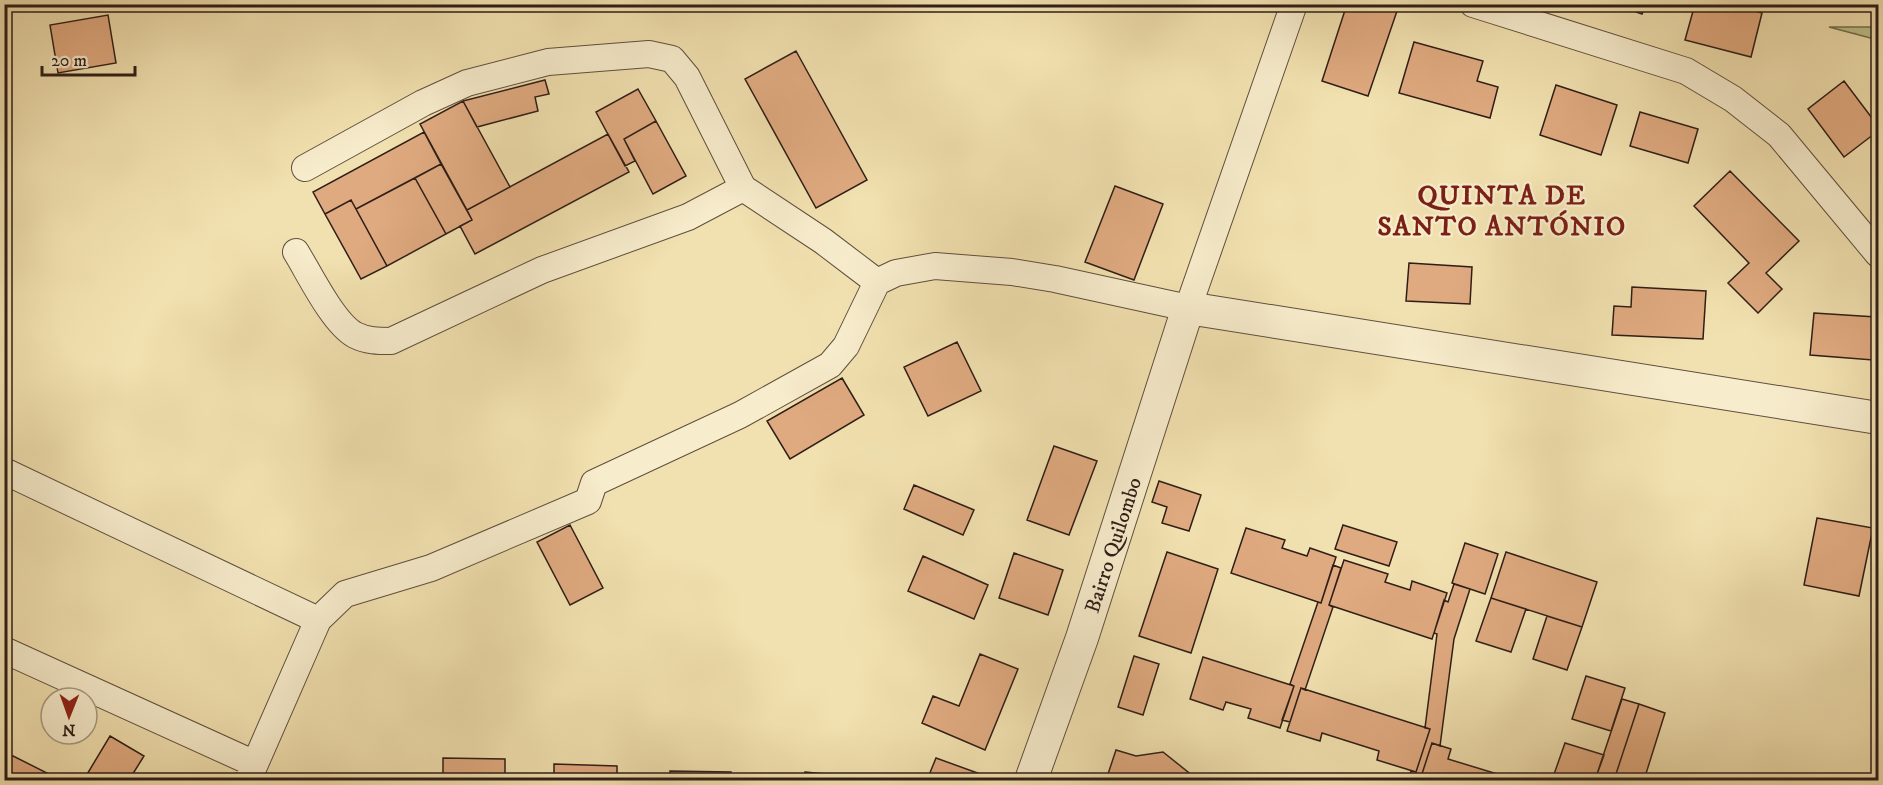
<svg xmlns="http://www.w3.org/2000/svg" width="1883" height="785" viewBox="0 0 1883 785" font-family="'IM FELL DW Pica',serif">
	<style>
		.forest { fill: url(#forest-firs); stroke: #757050; stroke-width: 1.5 }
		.building { fill: #e0aa80; stroke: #2e1e17; stroke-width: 1.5 }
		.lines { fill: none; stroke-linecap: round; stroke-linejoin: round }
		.minor-casing { stroke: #5f4f3d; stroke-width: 28 }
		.tertiary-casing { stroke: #5f4f3d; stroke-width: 34 }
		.minor { stroke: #f7eccc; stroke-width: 26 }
		.tertiary { stroke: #f7eccc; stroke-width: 32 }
		.labels { text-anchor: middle; stroke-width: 4.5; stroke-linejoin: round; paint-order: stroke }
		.street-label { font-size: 21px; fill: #2e1e17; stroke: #f7eccc }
		.district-label { font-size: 27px; font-weight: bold; letter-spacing: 1.5px; fill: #7a1f14; stroke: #f7eccc }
	</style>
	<defs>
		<pattern id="forest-firs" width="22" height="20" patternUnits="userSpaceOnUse" patternTransform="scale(1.5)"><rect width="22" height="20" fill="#bcc28a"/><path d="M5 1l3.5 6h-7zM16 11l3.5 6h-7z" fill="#a2a676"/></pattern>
	</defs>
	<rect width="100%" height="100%" fill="#f2e1b0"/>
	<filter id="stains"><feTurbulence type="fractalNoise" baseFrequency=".00333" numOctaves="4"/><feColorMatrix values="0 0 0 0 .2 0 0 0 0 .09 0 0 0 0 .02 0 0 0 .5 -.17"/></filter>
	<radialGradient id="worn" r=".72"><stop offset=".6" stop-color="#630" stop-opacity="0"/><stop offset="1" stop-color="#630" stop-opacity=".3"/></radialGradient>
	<!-- forest -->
	<path class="forest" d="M1829,27H1878V40Z"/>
	<!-- building -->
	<path class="building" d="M1347,4H1378L1397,11L1368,96L1322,81Z
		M1614,4H1646L1642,14Z
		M1695,4H1731L1762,13L1751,57L1685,40Z
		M108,15L116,63L58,73L50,25Z
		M1414,42L1483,61L1477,81L1498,87L1490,118L1399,93Z
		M796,51L867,180L816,208L745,79Z
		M545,80L549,94L535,97L538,111L477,127L463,101Z
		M1844,81L1878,126V131L1844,157L1808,109Z
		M1556,85L1617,105L1601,155L1540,135Z
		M638,89L656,121L624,139L635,161L625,166L596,112Z
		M463,101L510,187L467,210L420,124Z
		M1640,112L1698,129L1688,163L1630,146Z
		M656,121L686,176L653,194L624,139Z
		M424,132L441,164L356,209L351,200L325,214L313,192Z
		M608,134L629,172L475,254L460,226L472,220L467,210Z
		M441,164L472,220L446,234L415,178Z
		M1730,171L1799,241L1766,273L1782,289L1758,313L1728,283L1749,263L1694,206Z
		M415,178L446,234L387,266L356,209Z
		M1115,186L1163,204L1134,280L1085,262Z
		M351,200L387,266L361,279L325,214Z
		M1409,263L1472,267L1470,304L1406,301Z
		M1632,287L1706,291L1703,339L1612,335L1614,306L1631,307Z
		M1814,313L1876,317L1873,360L1810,355Z
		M957,342L981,391L928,416L904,367Z
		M842,378L864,415L790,459L767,421Z
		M1054,446L1097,461L1069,535L1027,520Z
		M1159,481L1201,495L1189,531L1162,523L1167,507L1152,502Z
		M914,485L974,510L963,535L904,509Z
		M1817,518L1873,528L1859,596L1804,585Z
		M570,525L603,588L570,605L537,542Z
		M1343,525L1397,542L1389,566L1335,549Z
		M1246,528L1285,540L1282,548L1307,556L1310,548L1336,557L1321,603L1231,573Z
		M1465,543L1498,554L1485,594L1452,583Z
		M1167,552L1218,569L1191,653L1139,636Z
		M1506,552L1597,582L1582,627L1491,598Z
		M1014,553L1063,570L1048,615L999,598Z
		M923,556L988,585L974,619L908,591Z
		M1344,560L1388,574L1385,582L1410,590L1412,581L1447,593L1432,639L1329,605Z
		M1333,565L1341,568L1329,605L1333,607L1305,690L1301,688L1290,722L1282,720L1294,686L1290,684L1318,602L1321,603Z
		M1454,584L1470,589L1454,639L1440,746L1432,743L1420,780H1408L1411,771L1416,772L1430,729L1425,728L1437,634L1434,633L1444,600L1448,602Z
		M1491,598L1526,609L1511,652L1476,641Z
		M1547,616L1582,627L1567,670L1533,659Z
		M980,654L1018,669L985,750L922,723L933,696L959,706Z
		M1134,656L1159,664L1143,715L1118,707Z
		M1203,657L1294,686L1280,728L1248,718L1251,709L1226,702L1223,710L1190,699Z
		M1586,676L1625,688L1611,731L1572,719Z
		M1301,688L1430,729L1416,772L1377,760L1379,751L1322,733L1320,741L1287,731Z
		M1622,699L1639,704L1614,780H1595Z
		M1639,704L1665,713L1644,780H1614Z
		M110,736L144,756L129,780H94L86,776Z
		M1432,743L1451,749L1448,759L1517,780H1420Z
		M1565,743L1604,755L1595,780H1552Z
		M1116,750L1136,756L1163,752L1198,780H1106Z
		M7,753L47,773L43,780H4V757Z
		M443,758L505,759V780H443Z
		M936,758L983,775L981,780H927Z
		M554,764L617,766V780H554Z
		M670,771L731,772V780H670Z
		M805,772L865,778L864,780H805Z
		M1520,774L1539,780H1517Z"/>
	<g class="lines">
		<defs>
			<path id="minor" d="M1473,4L1686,71L1733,99L1779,135L1878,254
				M305,168L423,103L467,83L548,62L649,54L672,59L687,77L743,188L823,241L877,282
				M296,252C309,273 333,323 355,335C367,341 378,341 391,341L542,270L688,217L743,188
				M4,471L318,620
				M4,650L255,764
				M248,780L318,620L345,594L431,568L588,501L594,483L740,415L830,365L846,346L877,282L896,273L935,266L1012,272L1055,279L1188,308L1294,4"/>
			<path id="tertiary" d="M1031,780L1082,638L1188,308L1878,418"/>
		</defs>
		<!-- minor casing -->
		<use href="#minor" class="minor-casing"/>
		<!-- tertiary casing -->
		<use href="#tertiary" class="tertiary-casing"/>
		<!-- minor -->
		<use href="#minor" class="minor"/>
		<!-- tertiary -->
		<use href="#tertiary" class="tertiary"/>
	</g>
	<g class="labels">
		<!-- street labels -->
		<g class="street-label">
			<text transform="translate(1113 545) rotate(-72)" y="7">Bairro Quilombo</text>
		</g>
		<!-- district labels -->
		<g class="district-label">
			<text x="1502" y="204">QUINTA DE<tspan x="1502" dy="31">SANTO ANTÓNIO</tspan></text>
		</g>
	</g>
	<!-- margin -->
	<rect width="1883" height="785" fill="none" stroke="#f2e1b0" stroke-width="24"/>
	<rect x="6" y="6" width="1871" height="773" fill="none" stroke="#2e1e17" stroke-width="3"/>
	<rect x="12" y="12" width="1859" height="761" fill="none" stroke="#2e1e17" stroke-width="1.5"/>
	<!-- north arrow -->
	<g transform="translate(69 716) rotate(181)"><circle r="28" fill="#f7eccc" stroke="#a79a84" stroke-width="1.5"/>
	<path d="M0-4.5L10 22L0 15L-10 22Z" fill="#8f2418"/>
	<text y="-9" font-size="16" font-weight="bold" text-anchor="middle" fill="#2e1e17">N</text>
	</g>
	<!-- scale -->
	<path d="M42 66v9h93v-9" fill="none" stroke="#2e1e17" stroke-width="3"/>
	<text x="51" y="66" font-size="18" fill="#2e1e17" stroke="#f7eccc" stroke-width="4.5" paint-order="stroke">20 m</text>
	<rect width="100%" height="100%" filter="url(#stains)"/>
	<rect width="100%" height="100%" fill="url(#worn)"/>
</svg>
